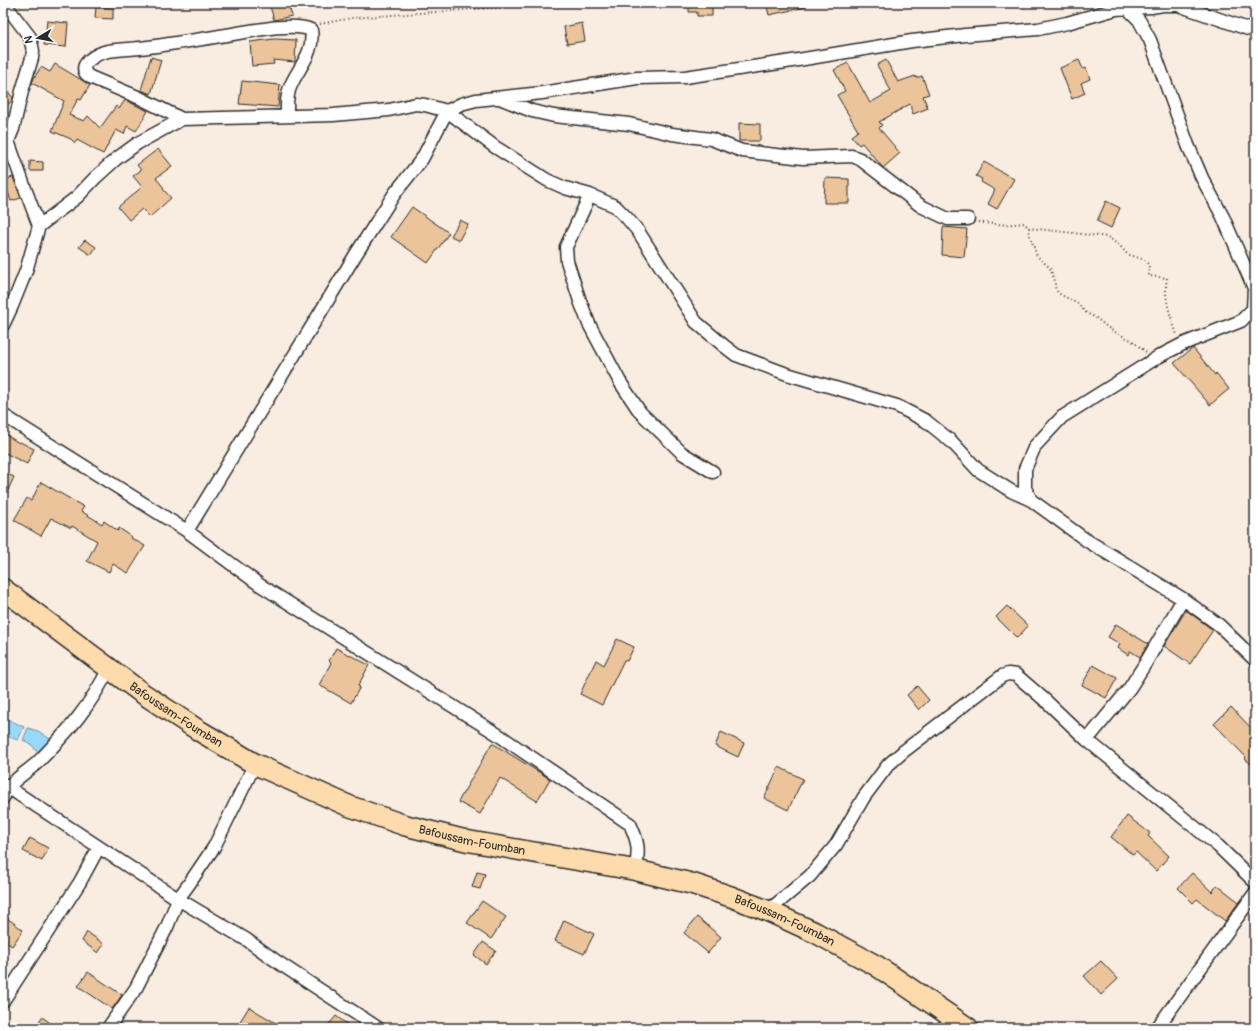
<svg xmlns="http://www.w3.org/2000/svg" width="1258" height="1031" viewBox="0 0 1258 1031" font-family="Pangolin,sans-serif">
	<style>
		.water { fill: #98d9fa; stroke: #6c93a7 }
		.building { fill: #ebc49b; stroke: #2b2b2b }
		.lines { fill: none; stroke-linecap: round; stroke-linejoin: round }
		.minor-casing { stroke: #2b2b2b; stroke-width: 15 }
		.trunk-casing { stroke: #2b2b2b; stroke-width: 23 }
		.path { stroke: #2b2b2b; stroke-width: 2; stroke-dasharray: 1 3; stroke-linecap: butt }
		.minor { stroke: #fff; stroke-width: 12 }
		.trunk { stroke: #fedbac; stroke-width: 20 }
		.labels { text-anchor: middle; stroke-width: 3.5; stroke-linejoin: round; paint-order: stroke }
		.street-label { font-size: 12px; fill: #2b2b2b; stroke: #fff }
	</style>
	<rect width="100%" height="100%" fill="#f9ede1"/>
	<filter id="ink" filterUnits="userSpaceOnUse"><feTurbulence type="fractalNoise" baseFrequency=".025" numOctaves="2"/><feDisplacementMap in="SourceGraphic" scale="8" xChannelSelector="R" yChannelSelector="G"/><feConvolveMatrix kernelMatrix="1 2 1 2 8 2 1 2 1" color-interpolation-filters="sRGB"/></filter>
	<g filter="url(#ink)">
		<!-- water -->
		<path class="water" d="M3,717L24,727L18,740L3,735Z
			M28,728L38,731L50,739L51,742L46,750L36,751L33,746L23,740Z"/>
		<!-- building -->
		<path class="building" d="M269,3H288L292,16L274,20Z
			M689,3H712V16H697V12H689Z
			M766,3H805L806,7L769,15Z
			M96,7L113,8V19L95,18Z
			M47,21L68,23L66,47L44,45Z
			M582,23L585,41L567,44L564,27Z
			M274,39L296,40L295,62L273,60L274,64L252,66L250,42Z
			M151,57L161,60L151,94L141,90Z
			M886,60L898,82L915,76L916,78L922,76L929,94L923,96L928,108L913,114L910,104L879,122L882,125L879,128L900,153L883,168L862,143L859,145L851,136L858,131L837,95L845,91L834,70L848,63L870,103L891,91L877,65Z
			M1079,60L1083,69L1086,68L1090,79L1081,83L1085,93L1072,99L1060,68Z
			M55,64L90,85L81,100L78,99L69,115L84,121L88,116L100,128L116,106L119,109L125,100L148,111L136,131L127,126L124,134L116,130L103,154L77,140L75,143L71,139L52,131L64,101L32,83L34,78L41,67L50,72Z
			M242,81L280,85L278,107L239,104Z
			M3,85L13,98L12,101L3,108Z
			M739,123L760,124V141H739Z
			M158,149L172,166L156,178L164,188L163,189L171,198L150,217L142,209L129,220L118,207L142,187L133,176L141,170L137,165Z
			M30,161L43,162V171H30Z
			M984,162L1014,179L997,209L988,204L995,190L981,182L982,179L976,176Z
			M13,177L21,198L11,201L4,180Z
			M825,178L849,179V203H824Z
			M1106,201L1120,208L1111,228L1097,221Z
			M412,207L449,233L428,263L391,237Z
			M460,220L468,224L459,240L451,236Z
			M943,227L967,229L964,257L942,255Z
			M85,240L96,247L91,255L79,247Z
			M1193,348L1215,375L1216,373L1229,389L1210,405L1174,363Z
			M3,433L19,443L20,442L34,449L27,464L3,452Z
			M3,472L14,477L3,501Z
			M41,482L84,507L81,511L102,524L104,521L118,531L119,528L132,537L131,538L145,546L128,573L113,564L109,572L87,561L97,541L72,526L71,528L51,518L41,536L14,520L27,498L31,501Z
			M1007,606L1028,626L1017,638L996,617Z
			M1186,610L1213,630L1190,664L1164,646Z
			M1116,624L1148,644L1140,657L1130,651L1128,655L1118,648L1120,644L1108,637Z
			M617,639L634,647L627,661L624,660L602,705L580,694L596,660L604,665Z
			M336,648L369,665L358,686L360,687L351,703L319,685L331,663L329,661Z
			M1093,665L1117,678L1106,698L1082,685Z
			M917,686L929,700L919,710L907,695Z
			M1231,707L1255,732V767L1245,759L1246,757L1214,724Z
			M721,732L744,743L738,757L715,746Z
			M492,743L550,779L537,801L500,778L480,814L458,802Z
			M779,767L803,779L788,810L764,798Z
			M1127,816L1150,833L1148,836L1169,856L1156,871L1136,852L1133,855L1111,837Z
			M30,838L48,848L42,861L23,851Z
			M477,872L485,874L480,889L472,887Z
			M1192,873L1212,892L1217,885L1239,902L1225,921L1197,899L1193,903L1178,888Z
			M482,901L506,917L491,939L467,923Z
			M3,915L23,930L12,946L3,940Z
			M697,917L721,937L708,953L684,933Z
			M564,920L594,934L584,954L555,941Z
			M87,932L104,944L98,953L82,941Z
			M483,942L496,951L486,964L474,955Z
			M1101,961L1118,979L1101,995L1084,976Z
			M88,972L122,995L112,1009L78,986Z
			M249,1007L284,1028H247L239,1023Z
			M336,1016L352,1028H326Z
			M42,1017L57,1028H35Z"/>
		<g class="lines">
			<defs>
				<path id="minor" d="M4,3L30,37L33,51L32,58L22,91L13,129L8,141L4,145
					M1130,5L1127,8L1151,7L1163,5H1178L1254,31
					M502,99L532,111L554,116L629,124L672,134L711,139L742,151L803,158L852,156L860,159L921,206L948,219H968
					M287,116C287,106 286,95 291,85C299,67 315,52 311,30C293,21 242,33 220,36C196,40 172,44 148,47C135,49 121,49 108,51C97,53 73,66 90,77L140,98L182,119L333,115L389,110L416,104L425,105L447,111L495,147L547,180L565,188L590,195L615,206L627,218L638,231L696,322L723,345L736,355L787,374L897,406L926,421L952,442L978,470L1011,491L1031,500
					M3,134L8,141L23,183L39,226L26,271L12,306L3,325
					M590,195L566,247L567,261L580,301L589,324L620,382L640,412L682,453L713,472
					M39,226L77,197L95,178L116,159L138,143L182,119
					M3,415L187,531L260,585L497,734L630,824C638,841 640,851 635,870
					M187,531L356,254L395,193L422,159L447,111L461,104L476,100L542,93L637,78L685,77L786,62L912,41L965,35L1038,29L1067,23L1116,9L1127,8L1139,20L1150,40L1188,145L1202,178L1223,217L1254,288L1253,309L1241,321L1183,344L1158,357L1062,417L1035,446L1025,469V488L1031,500L1086,540L1183,599L1219,625L1255,660
					M1087,740L1129,689L1145,664L1183,599
					M3,784L178,899L247,940L279,963L378,1028
					M3,798C5,794 7,790 9,787C17,777 30,770 39,761C69,730 90,707 109,668
					M768,911L810,876L836,845L864,797L888,765L904,751L968,702L1002,676L1008,674L1016,675L1046,701L1087,740L1218,846L1255,882
					M3,1001L80,882L99,847
					M108,1028L136,988L167,927L178,899L189,884L214,847L255,764
					M1157,1028L1255,893"/>
				<g id="trunk">
					<path id="s1" d="M3,589L142,693L198,730L255,764L349,806L404,825L468,841L635,870L693,884L732,897L768,911L816,933L877,966L968,1028"/>
				</g>
			</defs>
			<!-- minor casing -->
			<use href="#minor" class="minor-casing"/>
			<!-- trunk casing -->
			<use href="#trunk" class="trunk-casing"/>
			<!-- path -->
			<path class="path" d="M320,24L352,18L502,7
				M979,222C994,225 1009,225 1024,223L1029,228
				M1146,352L1131,340L1111,330L1096,318L1085,312L1078,304L1058,293L1055,287V281L1050,268L1037,256L1030,236L1029,228L1108,237L1121,247L1127,254L1145,260L1149,265V276L1167,278C1163,299 1171,316 1177,335"/>
			<!-- minor -->
			<use href="#minor" class="minor"/>
			<!-- trunk -->
			<use href="#trunk" class="trunk"/>
		</g>
	</g>
	<g class="labels">
		<!-- street labels -->
		<g class="street-label">
			<text dy="4" stroke="none"><textPath href="#s1" startOffset="214">Bafoussam-Foumban</textPath></text>
			<text dy="4" stroke="none"><textPath href="#s1" startOffset="538">Bafoussam-Foumban</textPath></text>
			<text dy="4" stroke="none"><textPath href="#s1" startOffset="862">Bafoussam-Foumban</textPath></text>
		</g>
	</g>
	<!-- margin -->
	<rect width="1258" height="1031" fill="none" stroke="#fff" stroke-width="16"/>
	<rect x="8" y="8" width="1242" height="1015" fill="none" stroke="#2b2b2b" stroke-width="1.5" filter="url(#ink)"/>
	<!-- north arrow -->
	<g transform="translate(38 38) rotate(260)" stroke="#ffffff" stroke-width="3" paint-order="stroke">
	<path d="M0-3L7 15L0 10L-7 15Z" fill="#2b2b2b"/>
	<text y="-6" font-size="11" font-weight="bold" text-anchor="middle" fill="#2b2b2b">N</text>
	</g>
</svg>
